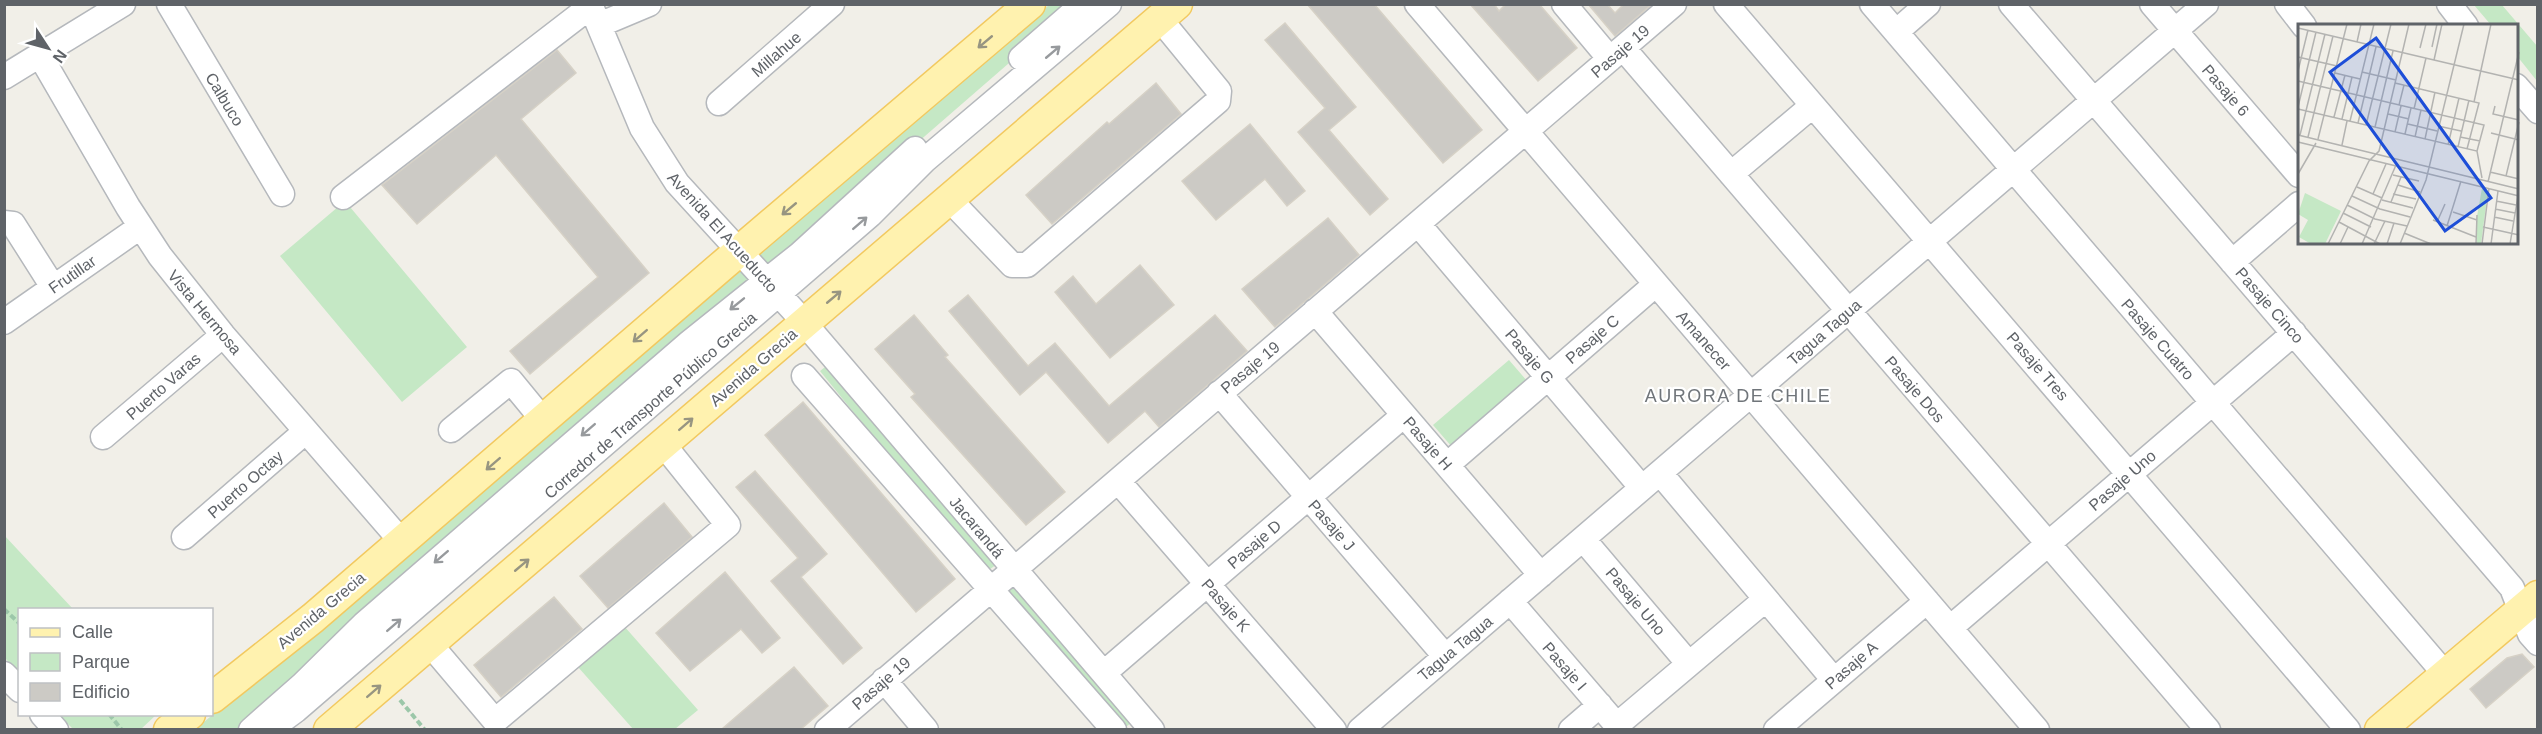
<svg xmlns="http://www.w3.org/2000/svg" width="2542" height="734" viewBox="0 0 2542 734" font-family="Arial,sans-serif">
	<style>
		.green { fill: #c5e8c5 }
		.building { fill: #cccac5; stroke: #d6d1c6; stroke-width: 1.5 }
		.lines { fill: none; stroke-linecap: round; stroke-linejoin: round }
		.minor-casing { stroke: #b5b8bc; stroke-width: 27 }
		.major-casing { stroke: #f2c960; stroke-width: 33 }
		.path { stroke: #9cc7a9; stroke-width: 4; stroke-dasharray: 6 3; stroke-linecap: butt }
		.minor { stroke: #fff; stroke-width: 24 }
		.major { stroke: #fff2af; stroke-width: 30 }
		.oneway { stroke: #979581 }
		.oneway2 { stroke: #979a9d }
		.labels { text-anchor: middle; stroke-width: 4.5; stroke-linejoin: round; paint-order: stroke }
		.street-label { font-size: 16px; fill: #5f6368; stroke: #fff }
		.neighbourhood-label { font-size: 18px; letter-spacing: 1.5px; fill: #70757a; stroke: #fff }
		.inset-road { fill: none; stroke: #b3b3b1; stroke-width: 1.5 }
		.view { fill: #1d4ed8; fill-opacity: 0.15; stroke: #1d4ed8; stroke-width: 3 }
		.inset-edge { fill: none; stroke: #5f6368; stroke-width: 3 }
	</style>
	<rect width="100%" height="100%" fill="#f1efe8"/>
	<!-- green -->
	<path class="green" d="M1049,5H1076L242,729L194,730L299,645Z
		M2474,5H2502L2537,46V81L2517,56L2516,26L2491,25Z
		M345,201L467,347L402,402L280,256Z
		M1509,360L1528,382L1452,447L1433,425Z
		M829,364L996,565L984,573L820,371Z
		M4,535L73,609L20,610L19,674L5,658Z
		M1010,583L1131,723L1123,729L995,595Z
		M624,626L698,710L675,729H633L578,667Z
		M59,715H156L140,730L73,729Z"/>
	<!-- building -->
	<path class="building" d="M1307,4H1374L1482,130L1443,163Z
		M1470,4H1494L1499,11L1506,4H1539L1577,48L1538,81Z
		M1588,4H1607L1615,13L1624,4H1652L1615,36Z
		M1285,23L1356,107L1329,130L1388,199L1370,215L1298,132L1325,108L1265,40Z
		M557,50L576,73L521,119L649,273L530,374L510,351L598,277L496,155L417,224L382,185Z
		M1156,83L1181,114L1052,224L1026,195L1107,122L1109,124Z
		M1250,124L1305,191L1287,206L1265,179L1216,220L1182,181Z
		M1328,218L1359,255L1275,327L1242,289Z
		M1140,265L1174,305L1110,358L1055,292L1073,276L1096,304Z
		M968,295L1028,366L1055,343L1109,406L1215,315L1247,351L1159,427L1145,411L1108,443L1046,372L1020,395L949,311Z
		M914,315L948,355L945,357L1065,492L1026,525L911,397L915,394L875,349Z
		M803,402L955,579L916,612L765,435Z
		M755,471L827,554L801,577L862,648L843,664L771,581L798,558L736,487Z
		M664,503L692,537L608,608L580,576Z
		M725,572L780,638L762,653L741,629L690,671L656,633Z
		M554,597L582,629L501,697L474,665Z
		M2522,654L2534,667L2486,708L2470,689L2507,658Z
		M794,667L828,706L801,729H722Z"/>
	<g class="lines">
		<defs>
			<path id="minor" d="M169,4L282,194
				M590,4L642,128L677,183L794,311L1152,730
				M1417,4L2037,730
				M1564,4L1610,59
				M1726,4L2348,730
				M1872,4L2445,674
				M2011,4L2512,588L2530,634L2538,643
				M2152,4L2299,175
				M2287,4L2304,26
				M2449,4L2466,26
				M599,25L649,4
				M1896,32L1928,4
				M1623,48L2208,730
				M41,57L128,207L160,256L223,335L402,542
				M1021,58L1083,4
				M4,77L123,4
				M2516,86L2538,111
				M719,103L832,4
				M1731,174L1812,106
				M343,197L591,6
				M949,199L1012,265H1027L1218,101L1219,91L1160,19
				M4,223L13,224L53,287
				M1418,224L1642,488
				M2232,262L2299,204
				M1315,311L1541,575
				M4,322L140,227
				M804,376L1114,730
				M1219,393L1445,656
				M451,430L511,381L543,420
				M103,437L223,335
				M1447,465L1656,284
				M1660,473L1834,680
				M1118,481L1334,730
				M184,537L306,431
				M1583,539L1689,664
				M1510,601L1621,730
				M1950,628L2294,333
				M429,643L495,721L728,525L663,444
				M1104,673L1404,415
				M4,674L20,690
				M884,680L926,730
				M42,714L56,730
				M1617,725L1766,599
				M251,730L302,685L364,624L690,342L800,254L915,149
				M269,730L296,710L870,215L925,160L1109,4
				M827,730L1674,4
				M1360,730L2206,4
				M1571,730L1600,705
				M1776,730L1927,601"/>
			<path id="major" d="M212,698L313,618L724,264L1030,4
				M169,730L190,714
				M329,730L1177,4
				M2380,730L2538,596"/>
		</defs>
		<!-- minor casing -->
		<use href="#minor" class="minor-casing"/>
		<!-- major casing -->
		<use href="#major" class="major-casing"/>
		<!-- path -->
		<path class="path" d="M4,609L20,624
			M400,700L425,730
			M109,714L122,730"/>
		<!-- minor -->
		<use href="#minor" class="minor"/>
		<!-- major -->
		<use href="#major" class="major"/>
	</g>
	<!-- one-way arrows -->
	<defs><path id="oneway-shaft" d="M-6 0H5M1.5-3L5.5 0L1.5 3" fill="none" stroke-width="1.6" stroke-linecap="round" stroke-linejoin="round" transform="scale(1.5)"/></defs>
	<g class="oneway">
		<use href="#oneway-shaft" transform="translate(985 42) rotate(140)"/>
		<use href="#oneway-shaft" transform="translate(789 209) rotate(140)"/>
		<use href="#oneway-shaft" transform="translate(834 297) rotate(-40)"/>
		<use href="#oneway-shaft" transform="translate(640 336) rotate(139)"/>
		<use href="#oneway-shaft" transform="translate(686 424) rotate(-41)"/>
		<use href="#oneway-shaft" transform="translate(493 464) rotate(139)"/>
		<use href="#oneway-shaft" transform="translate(522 565) rotate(-40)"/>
		<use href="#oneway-shaft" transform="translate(374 691) rotate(-41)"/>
	</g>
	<g class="oneway2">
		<use href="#oneway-shaft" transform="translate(1053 52) rotate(-40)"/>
		<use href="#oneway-shaft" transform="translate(860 223) rotate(-41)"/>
		<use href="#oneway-shaft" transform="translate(737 304) rotate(141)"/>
		<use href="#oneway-shaft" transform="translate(588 430) rotate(139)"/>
		<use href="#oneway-shaft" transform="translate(441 557) rotate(139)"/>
		<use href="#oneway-shaft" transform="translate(394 625) rotate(-41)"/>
	</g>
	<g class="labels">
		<!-- street labels -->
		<g class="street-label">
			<text transform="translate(1620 51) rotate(-41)" y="6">Pasaje 19</text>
			<text transform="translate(776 54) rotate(-41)" y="6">Millahue</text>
			<text transform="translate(2226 90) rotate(49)" y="6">Pasaje 6</text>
			<text transform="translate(225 99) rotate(59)" y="6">Calbuco</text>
			<text transform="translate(723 232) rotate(48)" y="6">Avenida El Acueducto</text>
			<text transform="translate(72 274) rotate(-35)" y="6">Frutillar</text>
			<text transform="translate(2270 305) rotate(49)" y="6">Pasaje Cinco</text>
			<text transform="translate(205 312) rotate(50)" y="6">Vista Hermosa</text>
			<text transform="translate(1824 332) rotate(-41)" y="6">Tagua Tagua</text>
			<text transform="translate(1592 339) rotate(-41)" y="6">Pasaje C</text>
			<text transform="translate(2158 339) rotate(49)" y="6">Pasaje Cuatro</text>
			<text transform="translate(1704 340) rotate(49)" y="6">Amanecer</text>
			<text transform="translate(1530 356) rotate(50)" y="6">Pasaje G</text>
			<text transform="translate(2038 366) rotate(49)" y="6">Pasaje Tres</text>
			<text transform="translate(753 367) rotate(-41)" y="6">Avenida Grecia</text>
			<text transform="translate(1250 367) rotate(-40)" y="6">Pasaje 19</text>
			<text transform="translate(163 386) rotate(-41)" y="6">Puerto Varas</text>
			<text transform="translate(1915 389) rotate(49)" y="6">Pasaje Dos</text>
			<text transform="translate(650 405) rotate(-41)" y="6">Corredor de Transporte Público Grecia</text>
			<text transform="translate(1428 443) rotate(49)" y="6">Pasaje H</text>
			<text transform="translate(2122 480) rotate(-41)" y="6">Pasaje Uno</text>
			<text transform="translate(245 484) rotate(-41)" y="6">Puerto Octay</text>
			<text transform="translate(1332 525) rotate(49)" y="6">Pasaje J</text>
			<text transform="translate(977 527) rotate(50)" y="6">Jacarandá</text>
			<text transform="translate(1254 544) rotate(-41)" y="6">Pasaje D</text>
			<text transform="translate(1636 601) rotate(50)" y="6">Pasaje Uno</text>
			<text transform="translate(1226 605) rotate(49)" y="6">Pasaje K</text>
			<text transform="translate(321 610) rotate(-40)" y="6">Avenida Grecia</text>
			<text transform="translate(1455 648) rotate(-40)" y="6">Tagua Tagua</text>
			<text transform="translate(1851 665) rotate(-41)" y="6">Pasaje A</text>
			<text transform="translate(1565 666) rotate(49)" y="6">Pasaje I</text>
			<text transform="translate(881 683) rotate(-41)" y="6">Pasaje 19</text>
		</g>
		<!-- neighbourhood labels -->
		<g class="neighbourhood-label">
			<text x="1738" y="402">AURORA DE CHILE</text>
		</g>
	</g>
	<!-- overview -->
	<g transform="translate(2298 24)">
		<rect width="220" height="220" fill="#f1efe8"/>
		<path d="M184,164L190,166L183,220H179L178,198ZM7,169L43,187L27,220H13L1,213L10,196L0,190Z" fill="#c5e8c5"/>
		<path class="inset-road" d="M0,4L221,56M59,18L63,0M134,23L139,0M122,24L128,0M0,33L39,42M136,36L144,0M0,47L10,6M64,48L98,56M37,49L62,55M0,57L186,101L179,127M97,59L181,79L169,125M176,78L193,0M101,81L106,61M197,82L195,90L221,96M0,83L18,8M0,85L179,127L184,154M116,85L128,34M90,90L111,95M36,93L47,51M44,95L54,53M52,97L76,0M60,99L78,23M110,100L139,107M68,101L93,0M140,102L163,107M77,103L95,27M97,108L103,82M193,109L221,116M107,110L113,84M0,111L221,165M2,111L27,10M10,113L35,12M117,113L123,86M162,113L182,117M20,115L49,0M127,115L137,68M0,118L221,172M44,121L49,97M150,121L161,74M160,123L171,76M192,148L221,155M0,150L18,119M95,151L121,157M208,152L221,98M190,158L221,28M100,161L122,168M59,163L84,174M75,170L88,140M95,170L118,175M54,172L82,185L112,193M84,176L115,184M198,177L218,181M93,178L103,153M49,181L77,195L109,202M197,185L217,189M155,188L179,196M45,189L73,203M196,193L215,197M135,196L178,213M41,198L82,220M139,198L147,180M149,202L163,157M185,203L221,211M106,209L133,220M30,220L71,137L81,127L111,0M42,220L50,203M64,220L98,141M76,220L87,197M89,220L96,199M102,220L128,156L166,0M178,220L179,191M184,220L191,164M193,220L200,167M212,220L220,172"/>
		<path class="view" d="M78,14L193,174L147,207L32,48Z"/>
		<rect width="220" height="220" class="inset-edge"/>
	</g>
	<!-- border -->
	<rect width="2542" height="734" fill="none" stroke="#5f6368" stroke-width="12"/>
	<!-- legend -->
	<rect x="18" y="608" width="195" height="108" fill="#ffffff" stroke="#bfc1c3" stroke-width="1.5"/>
	<rect x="30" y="628" width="30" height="9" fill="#fff2af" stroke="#bfc1c3" stroke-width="1.5"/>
	<text x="72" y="638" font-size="18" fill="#5f6368">Calle</text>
	<rect x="30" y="653" width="30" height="18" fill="#c5e8c5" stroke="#bfc1c3" stroke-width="1.5"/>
	<text x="72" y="668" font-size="18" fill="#5f6368">Parque</text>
	<rect x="30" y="683" width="30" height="18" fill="#cccac5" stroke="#bfc1c3" stroke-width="1.5"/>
	<text x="72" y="698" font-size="18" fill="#5f6368">Edificio</text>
	<!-- north arrow -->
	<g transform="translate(48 48) rotate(126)" stroke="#ffffff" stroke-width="4.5" paint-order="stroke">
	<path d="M0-4.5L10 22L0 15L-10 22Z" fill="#5f6368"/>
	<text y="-9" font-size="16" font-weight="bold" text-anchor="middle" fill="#5f6368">N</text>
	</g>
</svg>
